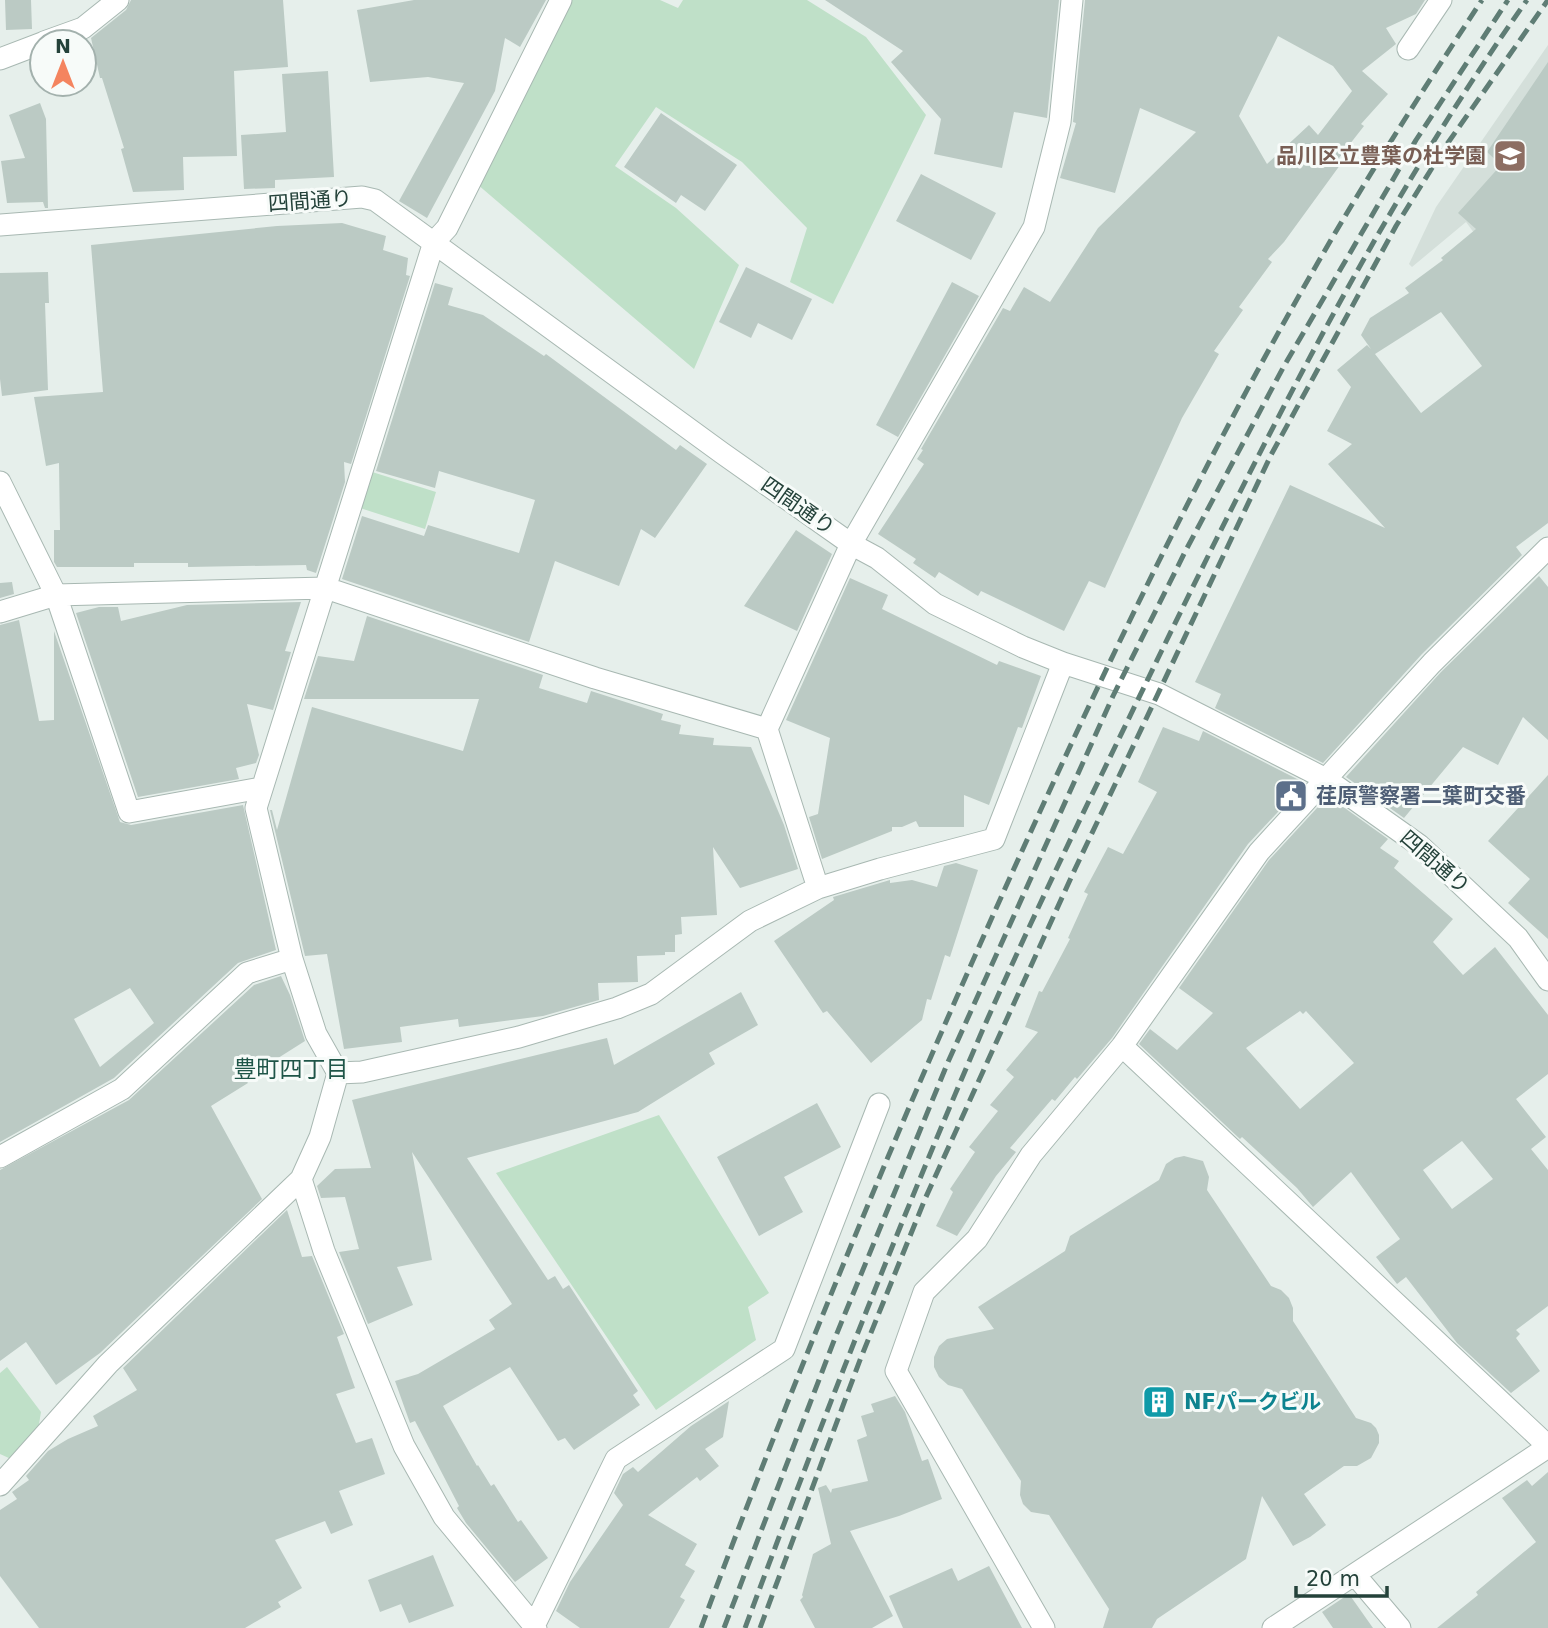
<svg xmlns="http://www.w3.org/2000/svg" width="1548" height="1628" viewBox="0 0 1548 1628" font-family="'DejaVu Sans','Noto Sans JP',sans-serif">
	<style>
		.built { fill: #d4dfda }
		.green { fill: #bfe0c8 }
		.building { fill: #bbcac4; fill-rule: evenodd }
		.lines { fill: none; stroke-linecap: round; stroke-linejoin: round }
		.minor-casing { stroke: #a8b8b2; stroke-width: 23 }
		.minor { stroke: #fff; stroke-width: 21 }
		.rail { stroke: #5f7d75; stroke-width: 5; stroke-dasharray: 14 7; stroke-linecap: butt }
		.labels { text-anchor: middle; stroke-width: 6; stroke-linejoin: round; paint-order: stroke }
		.education-label { font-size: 21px; font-weight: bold; fill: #785e54; stroke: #f7fbf9; text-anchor: end }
		.street-label { font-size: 21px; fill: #24423a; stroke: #f7fbf9 }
		.service-label { font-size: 21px; font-weight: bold; fill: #4e5e75; stroke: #f7fbf9; text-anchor: start }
		.culture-label { font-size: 21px; font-weight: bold; fill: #0d838f; stroke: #f7fbf9; text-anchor: start }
		.neighbourhood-label { font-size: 23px; fill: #1f5548; stroke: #f7fbf9 }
	</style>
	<rect width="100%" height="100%" fill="#e6efeb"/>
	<!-- built -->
	<path class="built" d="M1548,45V333L1466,222L1412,267L1409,264L1436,207Z"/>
	<!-- green -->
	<path class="green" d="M570,0H660L678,8L683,0H807L866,37L926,115L833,304L790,282L807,228L742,162L656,107L615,166L676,208L739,265L694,369L477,184Z
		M369,471L436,492L425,529L357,507Z
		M659,1115L769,1293L748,1307L756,1340L656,1410L496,1173Z
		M7,1367L41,1412L38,1430L11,1459L0,1454V1373Z"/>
	<!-- building -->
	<path class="building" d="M5,0H31L32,29L6,30Z
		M131,0H283L288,67L234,71L237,156L183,157L184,190L133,192L121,149L124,148L102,78H100L91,38L126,10Z
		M414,0H546L520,47L505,38L495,91L427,218L399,201L464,83L428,77L370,82L357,10Z
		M825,0H1059L1047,118L1014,112L1002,168L934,154L941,119L891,62L903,51Z
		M1085,0H1425L1416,14L1386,28L1396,44L1362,71L1388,94L1361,124L1364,126L1339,158L1343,161L1284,242L1268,259L1272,262L1239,307L1243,310L1214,351L1219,354L1182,418L1105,588L1089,581L1064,631L981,591L978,596L939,572L935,578L913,563L916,559L878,534L924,464L917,459L923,450L921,449L1003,308L1010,311L1024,287L1050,302L1098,228L1196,132L1140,108L1115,193L1060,178L1076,123L1073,122ZM1278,36L1333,66L1352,91L1318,135L1309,125L1267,164L1239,116Z
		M1548,62V523L1516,547L1522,555L1422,654L1323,763L1215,708L1221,694L1195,682L1290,485L1385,528L1328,464L1352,444L1327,431L1351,387L1337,370L1367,345L1371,349L1361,335L1370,318L1409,293L1405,288L1443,260L1441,258L1476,229L1458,213L1501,165L1487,152ZM1441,312L1482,366L1421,413L1375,354Z
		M328,71L334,177L275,180V188L244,189L241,135L286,132L282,74Z
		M40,103L46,119L48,208H45L43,202L7,203L1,161L25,158L9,115Z
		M661,113L737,165L705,211L681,195L676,203L624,167Z
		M921,174L996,213L971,260L896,221Z
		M342,223L386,236L383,250L408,258L406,275L410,276L351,464L344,462L345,482L316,573L307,570L306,565L188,567V563H134V567H57L54,562V530H60L59,463L46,466L34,397L103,392L91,245L277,226Z
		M746,267L812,299L792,340L758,323L751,338L719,322Z
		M48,272L49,303H45L48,390L2,396L0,379V273Z
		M952,282L979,296L898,437L876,425Z
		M435,283L453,288L448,305L483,315L544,356L546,354L676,450L680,445L707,464L655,538L641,529L619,586L555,561L529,642L342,579L362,516L424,536L428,525L519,553L535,500L439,471L435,488L376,471Z
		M796,530L832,554L797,631L744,606Z
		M1539,576L1548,587V740L1523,717L1498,765L1463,747L1404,818L1346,777L1441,672Z
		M850,578L888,595L882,609L997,665L999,661L1041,676L1022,728L1018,727L989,805L964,795V827H919L916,821L902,827H892V831L822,859L809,817L818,814L830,738L786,720Z
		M12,582L14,594L0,598V583Z
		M301,602L285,651L291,652L273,710L247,704L259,755L256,763L236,768L239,779L138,797L76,613L99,607H118L121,621L187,605Z
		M367,616L543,675L539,688L587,703L591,691L663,714L661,720L681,725L679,734L714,738L713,745L751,747L784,825L798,869L740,888L713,847L717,915L681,917L682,934L675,935V952H665V955L637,956L638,982L598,983L599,1000L543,1016L459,1027L458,1019L400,1027L402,1042L344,1049L327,954L305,956L270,810H272L277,830L312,707L463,751L479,699H304L318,656L354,661Z
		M19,620L39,721L54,720V631L120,822L131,825L243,805L276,950L238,963L114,1078L0,1142V625ZM130,988L154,1023L100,1067L74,1019Z
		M1163,727L1199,741L1203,731L1305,783L1248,844L1112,1038L1077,1079L1075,1077L1055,1101L1052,1099L1010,1148L1016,1152L996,1176L957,1236L936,1226L953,1192L950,1189L975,1152L969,1147L998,1111L990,1105L1014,1077L1006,1070L1038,1032L1025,1027L1039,991L1042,992L1070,939L1068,938L1088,894L1084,892L1108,847L1123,854L1157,792L1138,782Z
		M1548,775V939L1508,903L1530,879L1488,841Z
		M1328,796L1388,839L1380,848L1399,861L1394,868L1453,919L1433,942L1463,975L1495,947L1548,1015V1074L1516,1099L1546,1137L1531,1149L1548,1170V1306L1516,1330L1520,1334L1516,1338L1540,1371L1511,1393L1457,1343L1406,1277L1397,1284L1376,1257L1400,1239L1351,1172L1313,1207L1297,1188L1242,1137L1240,1139L1139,1044L1150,1029L1177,1050L1213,1013L1179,988L1269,860ZM1300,1011L1303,1014L1306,1011L1354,1063L1300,1109L1246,1048ZM1462,1141L1493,1179L1452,1209L1423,1170Z
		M956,863L978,870L950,957L945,955L931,1000L927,999L922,1020L871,1063L827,1011L823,1013L774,941L834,900L833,897L890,880V883L912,880L937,887L944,866Z
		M281,976L290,995L305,1041L245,1079L248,1083L211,1106L262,1199L100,1353L56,1385L26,1342L0,1361V1170L129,1100L254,985Z
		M741,992L758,1025L709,1053L715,1064L638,1112L467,1158L548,1280L555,1276L563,1289L569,1285L638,1391L633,1395L640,1405L574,1450L565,1438L558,1441L510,1367L443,1406L477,1466L478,1465L491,1486L494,1484L518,1522L521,1520L548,1558L515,1582L466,1523L457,1508L459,1506L415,1421L410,1423L395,1381L418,1374L495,1329L489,1320L512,1304L412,1152L432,1260L397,1267L413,1305L368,1324L339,1252L359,1249L345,1197L321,1198L317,1186L335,1169L371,1168L352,1100L607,1038L614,1065Z
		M817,1103L841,1147L784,1177L803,1212L759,1236L717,1157Z
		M1184,1156L1203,1161L1209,1177L1207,1190L1271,1286L1281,1290L1289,1298L1293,1308V1321L1356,1418L1371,1423L1376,1428L1379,1435V1443L1371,1458L1357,1466H1344L1304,1494L1326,1525L1310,1537L1293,1546L1262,1496L1246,1559L1157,1619L1152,1628H1103L1109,1609L1049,1515L1031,1512L1023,1504L1020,1495L1021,1481L962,1389L948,1385L939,1377L934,1367V1357L939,1346L947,1339L994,1329L978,1307L1065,1251L1070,1236L1159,1180L1166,1164L1175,1158Z
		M287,1210L302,1257L312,1256L344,1334L337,1337L355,1388L336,1394L356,1443L372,1438L385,1474L339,1491L353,1525L331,1534L325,1521L275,1540L302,1588L278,1602L281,1607L245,1628H39L0,1576V1510L17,1499L12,1492L29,1480L26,1476L48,1451L68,1439L98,1426L93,1416L137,1390L123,1368Z
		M895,1396L905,1412L922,1461L928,1459L942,1499L899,1516L850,1531L893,1616L872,1628H815L800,1600L803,1597L802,1595L813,1554L831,1544L818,1488L826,1485L831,1493L832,1489L868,1481L857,1440L867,1436L861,1416L874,1412L871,1404Z
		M729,1401L723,1437L705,1449L719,1466L700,1481L697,1477L648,1515L697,1544L685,1565L695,1571L680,1597L685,1600L669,1628H580L556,1611L570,1582L623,1505L614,1493L623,1474L633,1467L638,1472L691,1426Z
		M1548,1472V1628H1437L1478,1595L1476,1592L1536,1542L1502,1498L1527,1480L1532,1486Z
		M433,1555L454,1606L409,1623L401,1604L380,1612L368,1580Z
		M989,1566L1022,1628H903L889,1596L952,1568L958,1581Z
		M1349,1594L1373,1628H1333L1322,1612Z"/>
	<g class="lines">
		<defs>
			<path id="minor" d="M44,42L83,28L118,0
				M1408,49L1441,0
				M0,59L42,43
				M0,225L362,197L375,200L722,453L851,544L877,558L935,604L1023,647L1063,663L1159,694L1326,779L1419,845L1518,938L1548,980
				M0,482L56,595L129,812L261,788
				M0,612L56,595L326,588L595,678L767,729L851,544L1034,227L1060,122L1072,0
				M767,729L818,888
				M1122,1046L1548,1446
				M338,1073L362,1072L519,1037L617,1008L651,994L750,921L818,888L880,869L994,839L1063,663
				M0,1157L122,1089L247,973L292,959
				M301,1179L324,1251L404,1446L444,1517L536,1628
				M0,1485L108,1364L301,1179L320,1137L338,1073L316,1034L292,959L256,808L434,242L447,228L561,0
				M1356,1576L1400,1628
				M533,1628L616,1459L784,1349L879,1104
				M1044,1628L896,1371L924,1292L977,1239L1031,1155L1122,1046L1259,852L1432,663L1548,548
				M1273,1628L1548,1447"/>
		</defs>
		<!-- minor casing -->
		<use href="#minor" class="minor-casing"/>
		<!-- minor -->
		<use href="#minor" class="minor"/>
		<!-- rail -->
		<path class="rail" d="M701,1628C791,1386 889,1148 994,913C1091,697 1192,483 1309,278C1363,183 1422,91 1482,0
			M724,1628L835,1338L948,1062L1113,696L1186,550L1284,366L1416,140L1508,0
			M745,1628C819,1429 896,1231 980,1036C1037,906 1100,778 1162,650C1271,426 1383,204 1527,0
			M760,1628L860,1360L925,1199L1075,869L1271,455L1396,226L1445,147L1548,0"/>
	</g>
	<!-- icons -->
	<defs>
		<symbol id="school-square" viewBox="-11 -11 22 22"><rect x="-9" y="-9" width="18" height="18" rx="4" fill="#8d6e63" stroke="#f7fbf9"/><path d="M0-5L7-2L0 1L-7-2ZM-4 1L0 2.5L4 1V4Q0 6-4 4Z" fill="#fff"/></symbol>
		<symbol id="civic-square" viewBox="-11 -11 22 22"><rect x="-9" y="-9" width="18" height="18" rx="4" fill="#5c6f8a" stroke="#f7fbf9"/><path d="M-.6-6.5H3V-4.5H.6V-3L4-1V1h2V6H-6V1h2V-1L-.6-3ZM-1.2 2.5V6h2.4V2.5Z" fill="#fff"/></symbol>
		<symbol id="building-square" viewBox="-11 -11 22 22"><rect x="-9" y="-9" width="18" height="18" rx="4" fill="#0f9aa8" stroke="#f7fbf9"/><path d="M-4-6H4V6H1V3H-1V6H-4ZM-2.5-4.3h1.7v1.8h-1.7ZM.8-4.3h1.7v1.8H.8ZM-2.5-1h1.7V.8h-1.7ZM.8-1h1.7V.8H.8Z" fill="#fff"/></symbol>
	</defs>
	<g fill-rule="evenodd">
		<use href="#school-square" x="1491" y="137" width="38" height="38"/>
		<use href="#civic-square" x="1272" y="777" width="38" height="38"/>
		<use href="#building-square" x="1140" y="1383" width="38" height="38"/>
	</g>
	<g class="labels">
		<!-- education labels -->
		<g class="education-label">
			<text x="1486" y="163">品川区立豊葉の杜学園</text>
		</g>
		<!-- street labels -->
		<g class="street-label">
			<text transform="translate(310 201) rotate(-4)" y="7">四間通り</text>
			<text transform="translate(798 506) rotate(35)" y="7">四間通り</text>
			<text transform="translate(1435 862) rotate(41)" y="7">四間通り</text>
		</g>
		<!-- service labels -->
		<g class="service-label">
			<text x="1316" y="803">荏原警察署二葉町交番</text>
		</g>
		<!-- culture labels -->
		<g class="culture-label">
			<text x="1184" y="1409">NFパークビル</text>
		</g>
		<!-- neighbourhood labels -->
		<g class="neighbourhood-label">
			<text x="291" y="1077">豊町四丁目</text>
		</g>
	</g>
	<!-- north arrow -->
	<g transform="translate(63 63)"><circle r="33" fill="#f7fbf9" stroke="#a3b1ad" stroke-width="2"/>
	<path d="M0-5L12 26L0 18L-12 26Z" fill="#f4845f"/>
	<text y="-10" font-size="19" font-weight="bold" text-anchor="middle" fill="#24423a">N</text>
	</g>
	<!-- scale -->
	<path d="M1296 1586v10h91v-10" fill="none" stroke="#24423a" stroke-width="3.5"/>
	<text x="1306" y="1586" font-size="21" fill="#24423a" stroke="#f7fbf9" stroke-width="5" paint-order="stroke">20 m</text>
</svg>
